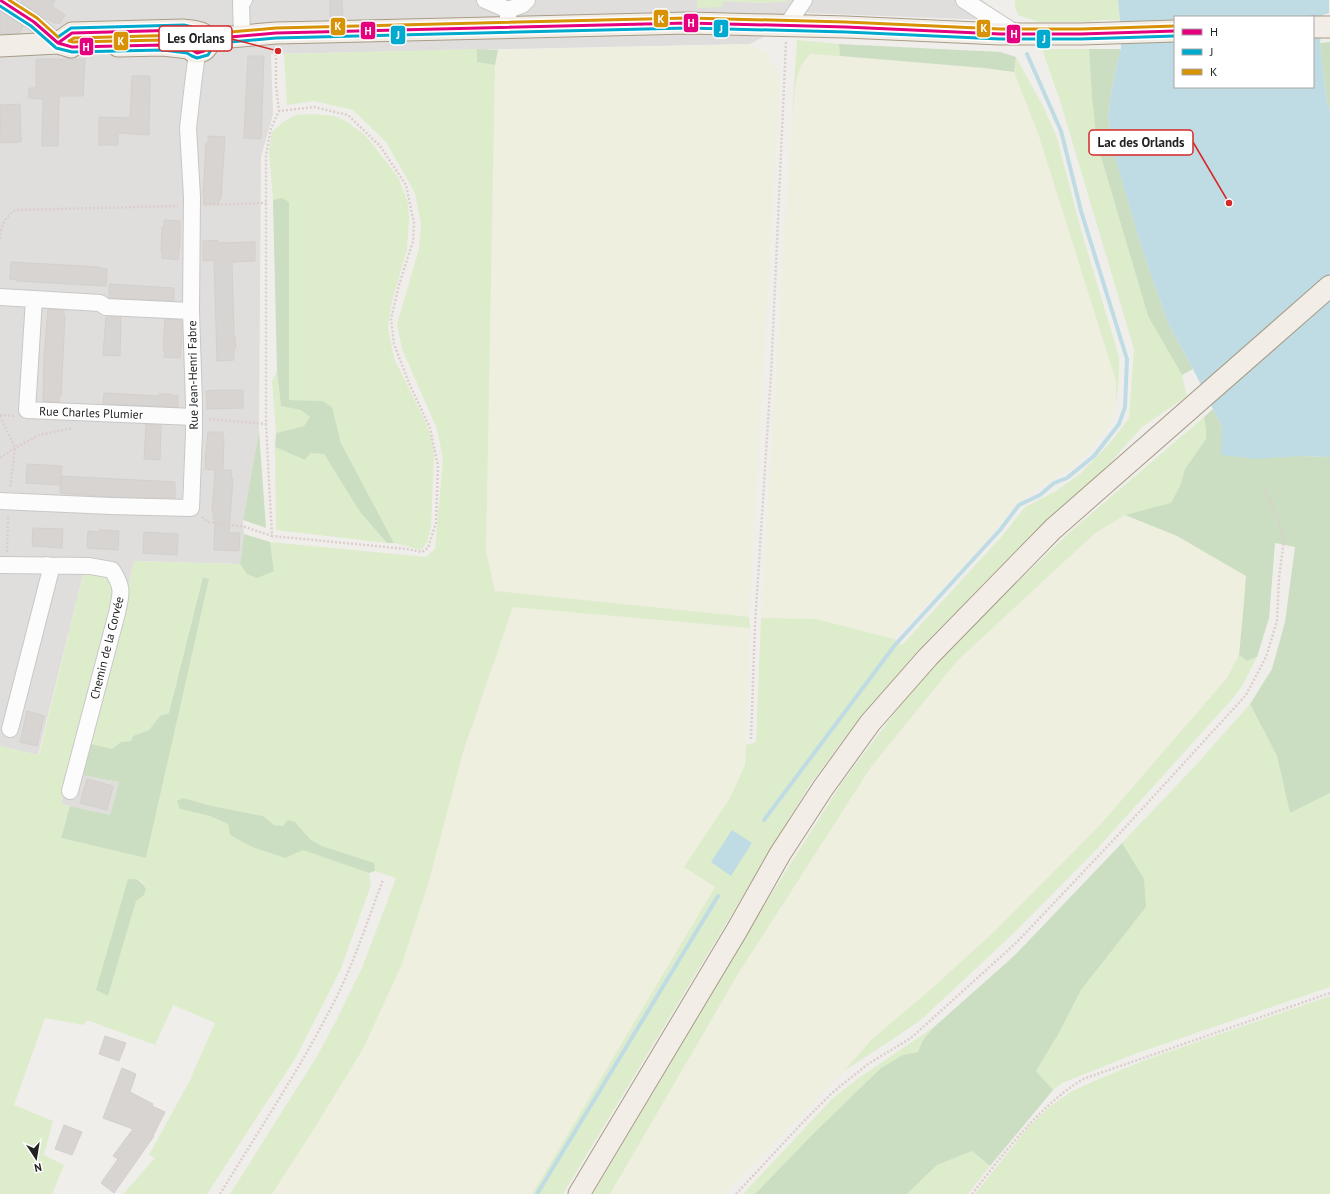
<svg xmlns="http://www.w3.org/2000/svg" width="1330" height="1194" viewBox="0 0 1330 1194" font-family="'PT Sans',sans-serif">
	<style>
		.residential { fill: #dfdedc }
		.farmland { fill: #efefdf }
		.grass { fill: #ddeccb; fill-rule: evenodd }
		.forest { fill: #cbdec1 }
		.water { fill: #bfdbe3; fill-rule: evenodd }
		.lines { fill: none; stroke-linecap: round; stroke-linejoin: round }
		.stream { stroke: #bfdbe3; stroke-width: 4 }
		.building { fill: #d7d4d2; stroke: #d3d0cc }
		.minor-casing { stroke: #c9c8c7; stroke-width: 18 }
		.major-casing { stroke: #a79c86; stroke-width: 23 }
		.path { stroke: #dccecd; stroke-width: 2.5; stroke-dasharray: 2 2; stroke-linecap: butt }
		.minor { stroke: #fdfcfc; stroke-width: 16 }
		.major { stroke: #f3ede7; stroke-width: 21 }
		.bus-1-casing { stroke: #fff; stroke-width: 6 }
		.bus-2-casing { stroke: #fff; stroke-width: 6 }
		.bus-3-casing { stroke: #fff; stroke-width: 6 }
		.bus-1 { stroke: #e5007d; stroke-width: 3 }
		.bus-2 { stroke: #00a9ce; stroke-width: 3 }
		.bus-3 { stroke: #d79205; stroke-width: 3 }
		.labels { text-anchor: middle; stroke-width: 3.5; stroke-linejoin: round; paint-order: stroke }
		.street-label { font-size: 12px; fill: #222; stroke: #fff }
		.leader { fill: none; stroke: #d62828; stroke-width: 1.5 }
		.callout-dot { fill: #d62828; stroke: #fff; stroke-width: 1.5 }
		.callout { fill: #fff; stroke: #d62828; stroke-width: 1.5 }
		.callout-label { font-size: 13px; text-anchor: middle; font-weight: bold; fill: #222 }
		.line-badge { stroke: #fff; stroke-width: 1.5 }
		.badge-label { font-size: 11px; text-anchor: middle; font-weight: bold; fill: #fff }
	</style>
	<rect width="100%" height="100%" fill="#f0eeeb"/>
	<!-- residential -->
	<path class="residential" d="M0,0H697V8L724,1L763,3L787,1L788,0H982L999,13L990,20L807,13L750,44L271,54L273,114L261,157L259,431L243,520L244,534L240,564L134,561L91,744L81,775L119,782L110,815L61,804L116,595L84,570L38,755L0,746Z"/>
	<!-- farmland -->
	<path class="farmland" d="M750,44L767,54L780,79L749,617L495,591L486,551L495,65L498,50Z
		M810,54L984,68L1014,72L1038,133L1116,381V405L1111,425L1089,452L1068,471L1038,488L1012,509L983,545L894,639L816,619L761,618L792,114L796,82L801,66Z
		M1125,515L1177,536L1246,576L1239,655L1228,677L1100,825L996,930L929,991L871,1040L844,1071L725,1194H610L738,974L871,767L957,661L1094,534Z
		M513,607L750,628L745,765L730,798L715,887L532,1194H272L312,1132L363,1049L402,964L429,881L463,752Z"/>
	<!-- grass -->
	<path class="grass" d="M697,0H788L787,1L763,3L724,1L721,7L697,8Z
		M1015,0H1118L1120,20H1103L1089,22H1039L1018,15L1015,7Z
		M797,40L839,44L840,56L810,54L801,66L796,82L792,114Z
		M477,49V62L495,65L486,551L495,591L749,617L750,628L513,607L463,752L429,881L402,964L363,1049L312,1132L272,1194H230L316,1058L336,1021L362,968L396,878L375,871L373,863L322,846L311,840L295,822L283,827L274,825L263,816L212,806L183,798L180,809L210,816L228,824L230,835L252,847L285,858L302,849L369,873L371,885L340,971L296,1057L207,1194H123L155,1158L149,1155L189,1082L215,1023L173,1005L155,1045L87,1020L84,1025L45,1018L14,1105L53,1121L44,1155L64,1165L52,1194H0V746L39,755L84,570L106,574L116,595L61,804L70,806L61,838L146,858L209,579L203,577L169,713L160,716L149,730L133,736L131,741L121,742L112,749L91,744L134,561L240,564L247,574L274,571L270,542L426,557L435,549L443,459L437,429L402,349L397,324L419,249L421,224L415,193L386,142L353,110L314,101L287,105L284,54ZM138,879L142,881L146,889L144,895L136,901L108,996Z
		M1042,49H1089L1092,98L1097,143L1148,316L1182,375L1187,396L1142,427L1095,480L1010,557L922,646L845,737L809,786L563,1194H532L715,887L684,867L730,798L745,765L746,745L756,742L761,618L816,619L894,639L902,645L1003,535L1025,507L1056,491L1081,473L1109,444L1129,418L1134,349L1061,104Z
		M1016,57L1044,108L1057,138L1081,230L1119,357V377L1116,405V381L1038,133L1014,72Z
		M313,114L334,116L346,121L366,136L398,177L408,203L409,221L407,249L391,305L388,328L394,358L424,419L432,439L434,455L431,528L427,543L421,550L394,543L341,443L332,407L323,401L289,400V202L282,199L273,200L269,150L272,132L282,123L295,115Z
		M277,371L281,406L302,410L310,417L304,426L276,433L272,381Z
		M1204,417L1206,430V439L1185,469L1180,486L1171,504L1125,515L1094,534L957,661L871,767L738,974L610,1194H593L765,904L843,781L900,706L963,634L1070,532Z
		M275,447L305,460L311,453L324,454L360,512L387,543L276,530Z
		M1239,655L1247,661L1257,657L1244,683L1234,697L1095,851L1016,931L922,1019L896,1037L844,1071L871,1040L929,991L996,930L1100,825L1227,678Z
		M1250,704L1277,756L1290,813L1330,793V987L1132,1055L1062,1083L1053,1090L1036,1071L1059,1033L1081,990L1146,907L1129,857L1122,843L1194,767Z
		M1330,996V1194H975L1028,1127L1052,1105L1071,1092L1094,1081L1145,1060Z
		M934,1027L923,1040L918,1052L903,1055L811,1136L755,1194H743L832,1099L860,1077Z
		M972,1151L990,1166L968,1194H907L937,1165Z"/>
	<!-- forest -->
	<path class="forest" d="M1330,42V112L1327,102L1320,43Z
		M839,44L1000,52L1016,57L1014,72L984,68L840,56Z
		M477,49L498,50L495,65L477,62Z
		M1089,49H1121L1118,59L1111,94L1108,117L1115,156L1142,249L1168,323L1193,369L1182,375L1148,316L1097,143L1092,98Z
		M282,198L289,202V400L323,401L332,407L341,443L394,543H387L360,512L324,454L311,453L305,460L275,447L276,433L304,426L310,417L301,410L281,406L277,371L273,200Z
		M1213,409L1222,427L1301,456L1330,457V793L1290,813L1277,756L1250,704L1272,669L1285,622L1295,547L1275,543L1269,618L1257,657L1247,661L1239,655L1244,602L1246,576L1177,536L1125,515L1171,503L1180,486L1185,469L1206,439V430L1204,417Z
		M259,431L266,528L243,520Z
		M244,534L270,542L274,571L257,578L247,574L240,564Z
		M203,577L209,579L146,858L61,838L70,806L110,815L119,782L81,775L91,744L112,749L121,742L131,741L133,736L149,730L160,716L169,713Z
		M183,798L212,806L263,816L274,825L283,826L288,820L295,822L311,840L322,846L374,863L375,871L369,873L303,850L285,858L252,847L230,835L228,824L210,816L180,809L177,801Z
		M1122,843L1144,879L1146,907L1081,990L1059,1033L1036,1071L1053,1090L990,1166L972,1151L937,1165L907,1194H755L811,1136L881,1068L903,1055L918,1052L923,1040L934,1027L1014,956Z
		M128,879C138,879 141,880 146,889L144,895L136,901L108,996L96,990Z"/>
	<!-- water -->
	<path class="water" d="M1118,0H1329V13L1323,15L1320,43L1327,102L1330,112V457L1301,456L1256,459L1221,455L1222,427L1193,369L1168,323L1142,249L1115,157L1108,117L1111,94L1118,59L1121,49L1120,20ZM1175,17H1313V87H1175Z
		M732,830L752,843L731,876L711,862Z"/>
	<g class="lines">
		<!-- stream -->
		<path class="stream" d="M764,820L895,645L1000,530L1019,505L1040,495L1054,483L1067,478L1094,456L1119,424L1125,407L1127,359L1081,211L1061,131L1027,54
			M537,1194L718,896"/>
	</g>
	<!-- building -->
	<path class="building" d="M22,0H55L52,6L65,15L60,23H54L48,19H45L21,2Z
		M330,0H342L343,17H330Z
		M0,11L23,26L20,33L0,34Z
		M248,56H264L261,139L244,138Z
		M36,59H85L83,96H59L58,146H42L43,99L29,98V88H36Z
		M132,76H150L149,135L118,133V145H99V117L130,118Z
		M20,104L21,142L1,143L0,105Z
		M208,136L225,137L221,198H220L219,204H203L204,198L203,197L206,143H208Z
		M164,220L180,221V242L178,260L162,258V251H161L162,227H164Z
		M218,240V243L255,242V261L232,262L234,336H235V342L236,348H234V360L217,361L214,260L203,261V241Z
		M11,262L100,267V268L107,269L106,286L17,281V280L10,279Z
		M109,284L174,288V301L109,298Z
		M48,309L64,310V316H65L61,396H59V402L43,401L44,358Z
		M106,317H121L120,356L103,355Z
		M165,319L182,320V338L180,358L164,357L165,350H163Z
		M218,390H243V408L207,409L206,391Z
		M104,393L159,396V394H171V396L178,395V407L103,404Z
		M146,424L161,425L160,460L144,459Z
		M208,432H223V438H224L223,470H232L231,477L233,478L229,533H240L239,551L214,550L215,519H213V512H212L215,470L205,469L206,462H205Z
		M27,464L62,466L60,485L26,483Z
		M61,476L175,482V498L111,497L60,493Z
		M33,528L63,529L62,548L32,546Z
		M99,530L119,531L118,550L87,548L88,531L99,532Z
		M144,532L178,534L177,555L143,553Z
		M27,711L44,716L37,746L20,742Z
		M87,779L113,786L107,810L80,803Z
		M105,1036L126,1043L119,1061L99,1054Z
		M122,1068L136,1074L130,1092L153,1104L152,1106L165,1112L153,1136H154L114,1193L101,1183L118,1159L113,1156L133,1129L103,1118Z
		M64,1125L82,1132L72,1155L55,1149Z"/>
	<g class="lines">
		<defs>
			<path id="minor" d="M0,0L34,22L58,43
				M485,0L508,10V28
				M964,0L1017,34
				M508,10L522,5L527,0
				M787,25L804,0
				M242,36L241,3L244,0
				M0,297L34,299
				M191,311L106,307L100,303L34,299L27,410L194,417
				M0,501L111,506L191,508L194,432V404L191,311L192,197L188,128L193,84L197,53
				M0,565L90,566L112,570C124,589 121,593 117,613L70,791
				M10,729L50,573L47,565"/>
			<path id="major" d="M1313,27H1330
				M207,39L276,33L323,32L688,23L846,27L1000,34H1081L1175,31
				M58,43L72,33L184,30C190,31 198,31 203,34C214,41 206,54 194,52C187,48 186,43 190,36L196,32
				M0,46L58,43L71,47
				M118,46L163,45L189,48
				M579,1194L737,930L780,854L823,788L870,723L928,657L1053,529L1330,286"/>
		</defs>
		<!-- minor casing -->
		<use href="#minor" class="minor-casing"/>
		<!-- major casing -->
		<use href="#major" class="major-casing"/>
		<!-- path -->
		<path class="path" d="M276,50V86L279,111L271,128L266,155V424L272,536L407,549L422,552L428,548L436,523L438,466L430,428L409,383L394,344L391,319L399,285L413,241L414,223L406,185L380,146L348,115L314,107L279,111
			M205,205L266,203
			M0,239C1,226 4,218 15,210L178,206
			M0,415L15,416
			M0,416L15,448L10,488
			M209,419L266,424
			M0,458L15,448L39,435L73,428
			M202,517L208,522L245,527L272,536
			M7,552L8,515
			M751,739L755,625L771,375L786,42
			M220,1194C259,1130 302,1066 336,998C355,960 368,919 383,880
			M736,1194L804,1121L832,1093L868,1064L911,1038L1017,942L1121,832L1246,695L1266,657L1277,621L1279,578L1284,540L1278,517L1264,489
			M972,1194C1005,1152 1037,1108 1083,1079L1330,993"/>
		<!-- minor -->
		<use href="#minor" class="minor"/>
		<!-- major -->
		<use href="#major" class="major"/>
		<defs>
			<path id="bus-1" d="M0,0L34,22L58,43
				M184,30L203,34L208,42L204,51L197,53L189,48L163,45L72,47L58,43L72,33Z
				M207,39L276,33L688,23L846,27L1000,34H1081L1175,31"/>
			<path id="bus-2" d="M0,6L31,26L55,47
				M207,44L276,38L688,28L846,32L1000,39H1081L1175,36
				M56,48L72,52L163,50L187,53L192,56L197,58L208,55L211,50L213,42L209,33L205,30L184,25L71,28L58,37"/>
			<path id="bus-3" d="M9,0L37,18L58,37
				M207,34L276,28L688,18L846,22L1000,29H1081L1175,26
				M184,35L201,39L203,42L201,46L197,48L190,43L163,40L73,42L69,41L74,38Z"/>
		</defs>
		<!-- bus-1 casing -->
		<use href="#bus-1" class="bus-1-casing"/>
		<!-- bus-2 casing -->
		<use href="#bus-2" class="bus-2-casing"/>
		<!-- bus-3 casing -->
		<use href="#bus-3" class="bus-3-casing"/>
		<!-- bus-1 -->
		<use href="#bus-1" class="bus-1"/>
		<!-- bus-2 -->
		<use href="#bus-2" class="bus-2"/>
		<!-- bus-3 -->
		<use href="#bus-3" class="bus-3"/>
	</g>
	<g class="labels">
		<!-- street labels -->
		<g class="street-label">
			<text transform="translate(193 375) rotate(-91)" y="4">Rue Jean-Henri Fabre</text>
			<text transform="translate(91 413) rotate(2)" y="4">Rue Charles Plumier</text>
			<text transform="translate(107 648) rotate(-76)" y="4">Chemin de la Corvée</text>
		</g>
	</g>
	<!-- callouts -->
	<path class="leader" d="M278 51L232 39M1229 203L1193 142"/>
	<g class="callout-dot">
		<circle cx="278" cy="51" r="4"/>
		<circle cx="1229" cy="203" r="4"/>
	</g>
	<g class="callout">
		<rect x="159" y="26" width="73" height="25" rx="4"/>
		<rect x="1089" y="130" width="104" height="25" rx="4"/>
	</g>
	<g class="callout-label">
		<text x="196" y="43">Les Orlans</text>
		<text x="1141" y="147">Lac des Orlands</text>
	</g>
	<g class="line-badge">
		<rect x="653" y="9" width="16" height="19" rx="4" fill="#d79205"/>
		<rect x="683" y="13" width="16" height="20" rx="4" fill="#e5007d"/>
		<rect x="330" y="17" width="16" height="19" rx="4" fill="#d79205"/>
		<rect x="976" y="19" width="15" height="19" rx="4" fill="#d79205"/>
		<rect x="713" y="19" width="16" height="19" rx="4" fill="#00a9ce"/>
		<rect x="360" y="21" width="16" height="19" rx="4" fill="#e5007d"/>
		<rect x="1006" y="24" width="15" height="20" rx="4" fill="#e5007d"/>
		<rect x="390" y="25" width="16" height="20" rx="4" fill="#00a9ce"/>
		<rect x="1036" y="29" width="15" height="20" rx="4" fill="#00a9ce"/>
		<rect x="113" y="31" width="16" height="20" rx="4" fill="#d79205"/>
		<rect x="79" y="37" width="15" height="19" rx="4" fill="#e5007d"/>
	</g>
	<g class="badge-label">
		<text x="661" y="23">K</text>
		<text x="691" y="27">H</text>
		<text x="338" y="30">K</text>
		<text x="984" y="32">K</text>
		<text x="721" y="33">J</text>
		<text x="368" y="35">H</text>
		<text x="1014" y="38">H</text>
		<text x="398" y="39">J</text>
		<text x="1044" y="43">J</text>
		<text x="121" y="45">K</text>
		<text x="86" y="51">H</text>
	</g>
	<!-- legend -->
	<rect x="1174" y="16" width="140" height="72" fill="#ffffff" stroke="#a7a7a7"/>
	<rect x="1182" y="29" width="20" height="6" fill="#e5007d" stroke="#a7a7a7"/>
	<text x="1210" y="36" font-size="12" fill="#222222">H</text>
	<rect x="1182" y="49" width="20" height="6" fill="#00a9ce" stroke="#a7a7a7"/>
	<text x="1210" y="56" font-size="12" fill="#222222">J</text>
	<rect x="1182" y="69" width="20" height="6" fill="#d79205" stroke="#a7a7a7"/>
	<text x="1210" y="76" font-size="12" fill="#222222">K</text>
	<!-- north arrow -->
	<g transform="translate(36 1158) rotate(168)" stroke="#ffffff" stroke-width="3" paint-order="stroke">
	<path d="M0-3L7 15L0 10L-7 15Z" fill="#222222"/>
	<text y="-6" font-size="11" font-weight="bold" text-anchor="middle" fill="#222222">N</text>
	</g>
</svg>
